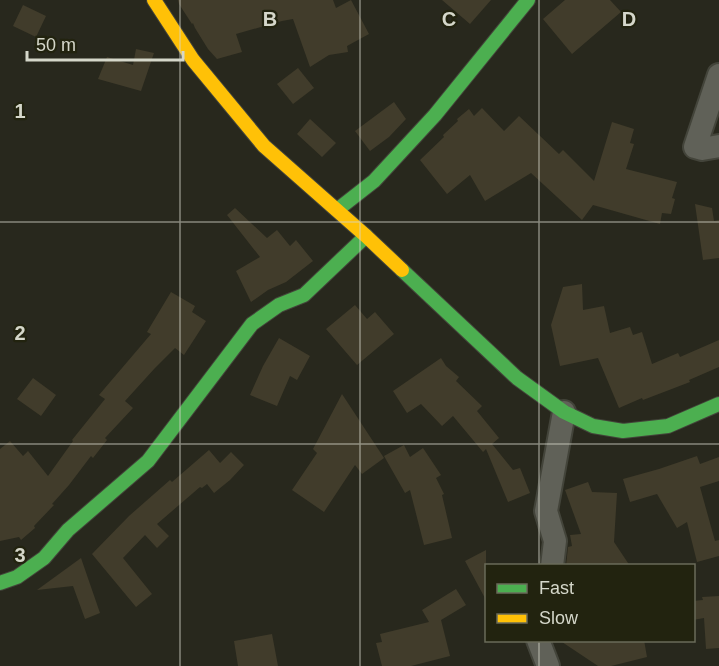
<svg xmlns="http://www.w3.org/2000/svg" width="719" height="666" viewBox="0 0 719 666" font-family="Helvetica,sans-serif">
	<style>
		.building { fill: #413c2b }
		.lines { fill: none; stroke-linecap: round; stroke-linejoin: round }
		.street-casing { stroke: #43443a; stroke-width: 26 }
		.fast-casing { stroke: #43443a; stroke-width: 16 }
		.slow-casing { stroke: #43443a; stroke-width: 16 }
		.street { stroke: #606158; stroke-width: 22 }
		.fast { stroke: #4caf50; stroke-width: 14 }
		.slow { stroke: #ffc107; stroke-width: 14 }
		.grid { fill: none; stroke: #d5d7ca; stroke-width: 1.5; stroke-opacity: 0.55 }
		.grid-label { font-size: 20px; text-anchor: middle; font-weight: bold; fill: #d5d7ca; stroke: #22230f; stroke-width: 4.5; stroke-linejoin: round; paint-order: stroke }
	</style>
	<rect width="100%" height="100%" fill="#28281d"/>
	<!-- building -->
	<path class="building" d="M178,0H333L336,8L351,0L369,34L347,46L348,52L329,55L310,67L293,19L282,21L236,34L242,52L217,59L208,49L195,28L193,23L192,24L179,4Z
		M442,0H491L470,24Z
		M565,0H610L621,12L572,54L543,19Z
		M23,5L46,16L36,37L13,26Z
		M136,49L154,53L141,91L98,79L107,57L133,65Z
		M298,68L314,88L293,104L277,84Z
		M394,102L406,119L389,137L370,151L355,131Z
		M482,108L504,131L519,116L559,154L563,150L594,181L612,122L634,129L630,143L634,144L626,169L677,182L672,198L675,199L671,214L662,213L660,224L593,205L582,220L531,173L485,201L470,175L447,194L420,160L444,137L443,135L458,121L457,119L469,109L474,116Z
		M310,119L336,143L322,157L297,134Z
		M695,204L712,208L714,221L719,220V258L703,260Z
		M235,208L267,238L277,230L290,246L296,240L313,261L286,282L268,290L251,302L236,271L260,257L227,215Z
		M582,284L583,310L604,306L610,333L630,327L633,335L642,332L652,364L678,353L680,357L719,340V367L689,380L690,382L643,400L642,398L619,408L598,358L560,366L551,325L563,287Z
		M171,292L195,306L192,312L206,321L184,355L175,348L155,368L125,401L133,408L105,438L107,440L93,458L91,456L69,485L52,504L54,505L34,526L35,528L21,540L19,537L0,541V449L10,441L23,456L28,451L48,476L73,441L72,440L105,399L99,395L151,334L147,332Z
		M355,305L367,319L375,312L394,334L357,365L326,329Z
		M279,338L310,356L297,380L290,376L277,406L250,395L263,366Z
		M441,358L446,366L459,377L456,381L482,406L477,411L499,438L492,444L513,470L520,468L530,493L508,502L486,449L483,452L453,416L442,426L421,404L407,413L393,391Z
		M33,378L56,395L41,416L17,399Z
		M342,394L384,458L362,474L355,465L324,512L292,490L317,453L313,449Z
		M404,445L410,457L423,448L441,475L436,478L444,494L442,495L452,538L424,545L410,490L405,493L384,456Z
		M209,450L220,463L231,452L244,465L230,480L214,493L207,484L202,488L200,487L157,524L169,536L157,548L145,535L123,558L152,594L136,607L92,554L129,516L170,480L172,482Z
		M697,456L700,464L719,457V481L700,487L715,541L719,540V556L697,562L687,522L677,528L657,494L630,502L623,479L659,469Z
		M588,482L592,492L617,493L614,542L630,566H566L568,547L572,546L570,535L581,534L565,490Z
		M486,550V600L465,561Z
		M81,558L100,613L85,619L73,586L37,590Z
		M456,589L466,605L441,620L450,656L411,666H382L376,643L382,642L380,634L429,622L422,610Z
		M719,596V648L706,649L704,618L693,620V601L703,600L702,597Z
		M272,634L278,666H238L234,641Z
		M559,640H644L647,657L611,666H598Z"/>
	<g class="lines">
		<defs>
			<path id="street" d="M719,75L695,147L702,149L719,146
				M552,566L555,541L546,511L564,412
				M538,640L548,666"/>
			<path id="fast" d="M337,210L374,181L435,115L528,0
				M402,270L517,378L564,412L593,426L623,431L668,426L719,404
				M0,583L17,577L44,558L68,530L148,461L252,324L279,305L304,295L366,236"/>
			<path id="slow" d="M154,0L193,60L264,146L366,236L402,270"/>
		</defs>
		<!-- street casing -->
		<use href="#street" class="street-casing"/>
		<!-- fast casing -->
		<use href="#fast" class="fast-casing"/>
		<!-- slow casing -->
		<use href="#slow" class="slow-casing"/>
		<!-- street -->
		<use href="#street" class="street"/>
		<!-- fast -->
		<use href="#fast" class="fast"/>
		<!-- slow -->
		<use href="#slow" class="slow"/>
	</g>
	<!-- grid -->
	<path class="grid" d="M180,0V666M360,0V666M539,0V566M0,222H719M0,444H719M539,640V666"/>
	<g class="grid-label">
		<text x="270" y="26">B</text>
		<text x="449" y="26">C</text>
		<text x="629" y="26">D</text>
		<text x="20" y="118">1</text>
		<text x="20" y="340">2</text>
		<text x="20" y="562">3</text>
	</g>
	<!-- legend -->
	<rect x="485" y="564" width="210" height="78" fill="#22230f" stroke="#6a6b5a" stroke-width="1.5"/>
	<rect x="497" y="584" width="30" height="9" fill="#4caf50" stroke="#6a6b5a" stroke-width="1.5"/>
	<text x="539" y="594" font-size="18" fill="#d5d7ca">Fast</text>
	<rect x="497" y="614" width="30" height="9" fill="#ffc107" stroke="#6a6b5a" stroke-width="1.5"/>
	<text x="539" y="624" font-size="18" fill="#d5d7ca">Slow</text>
	<!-- scale -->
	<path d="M27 51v9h156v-9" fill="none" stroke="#d5d7ca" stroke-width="3"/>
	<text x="36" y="51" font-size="18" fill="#d5d7ca" stroke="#22230f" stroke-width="4.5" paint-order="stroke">50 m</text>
</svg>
